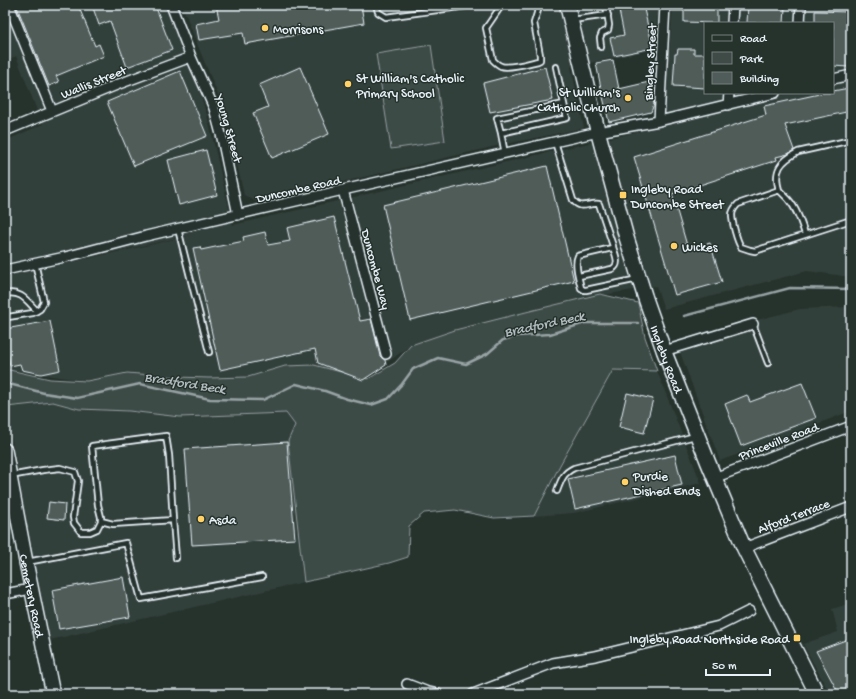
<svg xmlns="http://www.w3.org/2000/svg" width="856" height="699" viewBox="0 0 856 699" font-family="'Gochi Hand',sans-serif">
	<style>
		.built { fill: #333f3a; fill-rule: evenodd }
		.green { fill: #3e4b47; stroke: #939ea0 }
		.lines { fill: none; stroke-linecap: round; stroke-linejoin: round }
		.stream { stroke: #98a3a5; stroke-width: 2.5 }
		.building { fill: #505c59; stroke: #e8f1f8 }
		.lane-casing { stroke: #e8f1f8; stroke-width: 8 }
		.street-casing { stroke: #e8f1f8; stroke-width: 12 }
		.secondary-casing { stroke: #e8f1f8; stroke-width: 16 }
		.primary-casing { stroke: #e8f1f8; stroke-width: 17 }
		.lane { stroke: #26332d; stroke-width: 4.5 }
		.street { stroke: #26332d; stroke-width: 9 }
		.secondary { stroke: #26332d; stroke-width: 13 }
		.primary { stroke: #26332d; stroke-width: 14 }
		.poi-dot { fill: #ffd166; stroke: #26332d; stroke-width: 1.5 }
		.labels { text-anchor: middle; stroke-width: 3; stroke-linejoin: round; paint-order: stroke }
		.poi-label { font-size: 13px; fill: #e8f1f8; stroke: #26332d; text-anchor: start }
		.street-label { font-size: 13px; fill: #e8f1f8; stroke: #26332d }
		.water-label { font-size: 14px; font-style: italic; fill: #b3bdc0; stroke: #26332d }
	</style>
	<rect width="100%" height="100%" fill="#26332d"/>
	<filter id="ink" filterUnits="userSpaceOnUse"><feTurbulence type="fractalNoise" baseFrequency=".025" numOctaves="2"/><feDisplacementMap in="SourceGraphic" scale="8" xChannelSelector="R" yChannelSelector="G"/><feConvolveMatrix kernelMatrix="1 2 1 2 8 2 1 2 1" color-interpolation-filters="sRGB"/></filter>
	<g filter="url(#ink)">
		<!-- built -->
		<path class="built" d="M5,5H166L185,48L207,115L233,225L663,126L673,5H851V277L807,271L664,309L656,286L603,295L411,345L363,380L87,381L5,369V141L43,124L38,113L16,56L5,61ZM705,23H833V93H705ZM196,234L150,245L57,265L58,264Z
			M182,5H658L656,49L571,67L584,128L496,146L257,202L244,195L226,114L198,46Z
			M851,307V411L720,461L676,341L800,309Z
			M613,370L657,371L701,483L574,513L534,516L560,465Z
			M53,402L79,409L129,411L180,417L286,413L295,425L288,441L304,582L50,640L33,556L6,407Z
			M851,603V694H830L803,644L838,632L832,609Z"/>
		<!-- green -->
		<path class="green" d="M431,45L445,141L391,149L376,54Z
			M600,294L638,303L645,337L657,371L613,370L560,465L534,516L494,518L455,510L424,513L409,526L408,557L389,563L304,582L288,441L295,425L286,413L180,417L129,411L79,409L53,402L6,407L5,399V369L50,379L87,381L127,373L177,377L209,378L248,377L285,366L314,365L368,379L395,363L411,345L455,330L526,312Z"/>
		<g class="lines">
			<!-- stream -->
			<path class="stream" d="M684,316L790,288L851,289
				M5,382L9,384L44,393L77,398L140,384L210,399L263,400L296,384L325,391L347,399L371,405L388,399L402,384L413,369L438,358L466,364L487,354L503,340L517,336L550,334L585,323H638"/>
		</g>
		<!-- building -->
		<path class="building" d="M20,5H78L95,46L99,44L104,56L56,76L59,82L49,86L17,7Z
			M92,5H155L172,50L127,67L110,21L99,25Z
			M216,5H361L364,23L245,44L243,33L199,40L196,24L219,19Z
			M618,5H643L653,48L614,56L610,38L624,35Z
			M671,5H717V23L684,22V11H671Z
			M748,5H778V8H785L784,23H747Z
			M815,11L850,12L848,67L833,66V23H815Z
			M678,49H694V54H705V88L673,86L675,54H677Z
			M613,60L619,89L649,82L654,104L651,112L609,122L602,93L596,63Z
			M300,67L329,134L272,158L253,113L268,107L259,85Z
			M545,67L553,100L490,112L483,83Z
			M180,71L207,136L134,166L107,102Z
			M849,88L851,95V111L785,125L794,150L788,154L776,157L777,160L672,194L688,249L710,243L722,282L675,295L634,157L766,115L764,106L824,93H833V91Z
			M206,150L217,195L179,205L168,160Z
			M547,166L574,281L410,320L383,205Z
			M334,217L360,321L371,319L380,356L382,358L385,360L386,365L363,380L318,363L315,349L220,370L193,248L200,247L201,250L244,241L243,237L265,232L268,245L290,241L287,228Z
			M50,321L60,370L41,374L22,370L20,364L10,366L5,338V329Z
			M802,383L816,418L741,446L725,404L747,395L750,402Z
			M627,393L653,399L644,433L619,427Z
			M287,442L295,539L192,545L185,449Z
			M675,455L682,485L575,509L568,479Z
			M49,502L65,504L64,520L47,518Z
			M123,577L130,617L59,629L52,590Z
			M851,638V678L846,679L851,693L847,694H839L816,651Z"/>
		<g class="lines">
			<defs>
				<path id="lane" d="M376,5L378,12L386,17L474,5
					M496,5L499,9L486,28L493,60C496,63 498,65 501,66C509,69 529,63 538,61L540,60V55L534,23L539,7V5
					M572,20L608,15
					M601,47L600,38L602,33L608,30L609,25L606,5
					M501,133L497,118L564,104
					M851,140L798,152C781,161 773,170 779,190L738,204C735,207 732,210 732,215C732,222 737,241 741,247L750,250L755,251L851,220
					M555,142L573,200C581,211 589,202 599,204L613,246L612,248L578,256C574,264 579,279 581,288L584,290H586L638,279
					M505,154L501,133L567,118L556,67
					M779,190C782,193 785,196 788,199C797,209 801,222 805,234
					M178,229L209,352
					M579,276L612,269C621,265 615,254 613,247
					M5,294C21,290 27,301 37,311
					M5,313L8,317L33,313L40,309L44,302L35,263
					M753,324L768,363
					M10,476L43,470L60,468L75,472L78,481L73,517L74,523L81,532H90L97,529L101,521V517L98,505L92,446L166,436L169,455L173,520L113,524L101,521
					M557,491C561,480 563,473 574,468L695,436
					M173,520L176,558
					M27,562L126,543L141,599L262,577"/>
				<path id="street" d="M9,5L52,111
					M171,5L191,57L214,108L222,138L238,215
					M732,23L733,5
					M800,23L801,5
					M833,79L851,75
					M728,105L729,93
					M659,121L665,5
					M5,131L119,84L191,57
					M343,190L386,354
					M5,270L65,257L146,236L343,190L598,132L659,121L775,93
					M664,351L753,324
					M714,478L851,426
					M744,548L851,507
					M5,594L31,589
					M407,684L428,692L438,694
					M473,694L553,663L595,656L719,626L749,611"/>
				<g id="secondary">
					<path id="s1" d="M5,450L26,562L53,694"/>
				</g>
				<g id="primary">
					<path id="s2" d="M567,5L598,132L626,236L645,297L664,351L708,462L744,548L817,694"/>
				</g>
			</defs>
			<!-- lane casing -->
			<use href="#lane" class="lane-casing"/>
			<!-- street casing -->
			<use href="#street" class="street-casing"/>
			<!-- secondary casing -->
			<use href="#secondary" class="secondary-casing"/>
			<!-- primary casing -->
			<use href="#primary" class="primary-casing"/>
			<!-- lane -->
			<use href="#lane" class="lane"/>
			<!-- street -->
			<use href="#street" class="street"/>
			<!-- secondary -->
			<use href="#secondary" class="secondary"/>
			<!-- primary -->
			<use href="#primary" class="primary"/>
		</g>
	</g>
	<!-- markers -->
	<g class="poi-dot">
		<circle cx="265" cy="28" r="4"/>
		<circle cx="348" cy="84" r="4"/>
		<circle cx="628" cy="98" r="4"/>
		<rect x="619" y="191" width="8" height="8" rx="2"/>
		<circle cx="674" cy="246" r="4"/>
		<circle cx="625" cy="482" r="4"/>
		<circle cx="201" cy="519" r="4"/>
		<rect x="793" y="634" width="8" height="8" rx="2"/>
	</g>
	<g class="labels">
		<!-- poi labels -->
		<g class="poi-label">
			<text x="273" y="33">Morrisons</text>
			<text x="356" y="82">St William's Catholic<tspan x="356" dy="15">Primary School</tspan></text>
			<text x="620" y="96" text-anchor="end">St William's<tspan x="620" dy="15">Catholic Church</tspan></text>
			<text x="631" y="193">Ingleby Road<tspan x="631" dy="15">Duncombe Street</tspan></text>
			<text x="682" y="251">Wickes</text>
			<text x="633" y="480">Purdie<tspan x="633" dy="15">Dished Ends</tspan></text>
			<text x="209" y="524">Asda</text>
			<text x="789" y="643" text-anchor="end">Ingleby Road Northside Road</text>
		</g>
		<!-- street labels -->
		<g class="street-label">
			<text transform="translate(649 62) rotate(-87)" y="5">Bingley Street</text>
			<text transform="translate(93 81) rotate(-22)" y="5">Wallis Street</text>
			<text transform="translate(230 128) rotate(74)" y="5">Young Street</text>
			<text transform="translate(298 188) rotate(-13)" y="5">Duncombe Road</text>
			<text transform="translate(377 269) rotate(75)" y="5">Duncombe Way</text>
			<text dy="5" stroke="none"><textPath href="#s2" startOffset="368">Ingleby Road</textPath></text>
			<text transform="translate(778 440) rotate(-21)" y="5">Princeville Road</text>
			<text transform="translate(793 515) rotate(-21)" y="5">Alford Terrace</text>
			<text dy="5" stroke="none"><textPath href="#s1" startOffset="148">Cemetery Road</textPath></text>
		</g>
		<!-- water labels -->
		<g class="water-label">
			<text transform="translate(544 323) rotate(-12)" y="5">Bradford Beck</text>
			<text transform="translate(185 382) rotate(9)" y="5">Bradford Beck</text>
		</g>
	</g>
	<!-- margin -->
	<rect width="856" height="699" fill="none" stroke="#26332d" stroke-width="20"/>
	<rect x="10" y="10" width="836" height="679" fill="none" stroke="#e8f1f8" stroke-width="1.5" filter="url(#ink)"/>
	<!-- legend -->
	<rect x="704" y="22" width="130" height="72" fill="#26332d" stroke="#747f7e"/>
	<rect x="712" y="35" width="20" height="6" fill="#26332d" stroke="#747f7e"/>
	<text x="740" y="42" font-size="12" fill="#e8f1f8">Road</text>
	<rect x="712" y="52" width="20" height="12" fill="#3e4b47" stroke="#747f7e"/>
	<text x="740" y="62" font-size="12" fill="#e8f1f8">Park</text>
	<rect x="712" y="72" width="20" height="12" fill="#505c59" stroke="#747f7e"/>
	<text x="740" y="82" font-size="12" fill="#e8f1f8">Building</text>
	<!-- scale -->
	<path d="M706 669v6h64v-6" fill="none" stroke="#e8f1f8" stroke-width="2"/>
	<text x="712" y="669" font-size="12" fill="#e8f1f8" stroke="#26332d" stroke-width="3" paint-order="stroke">50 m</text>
</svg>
